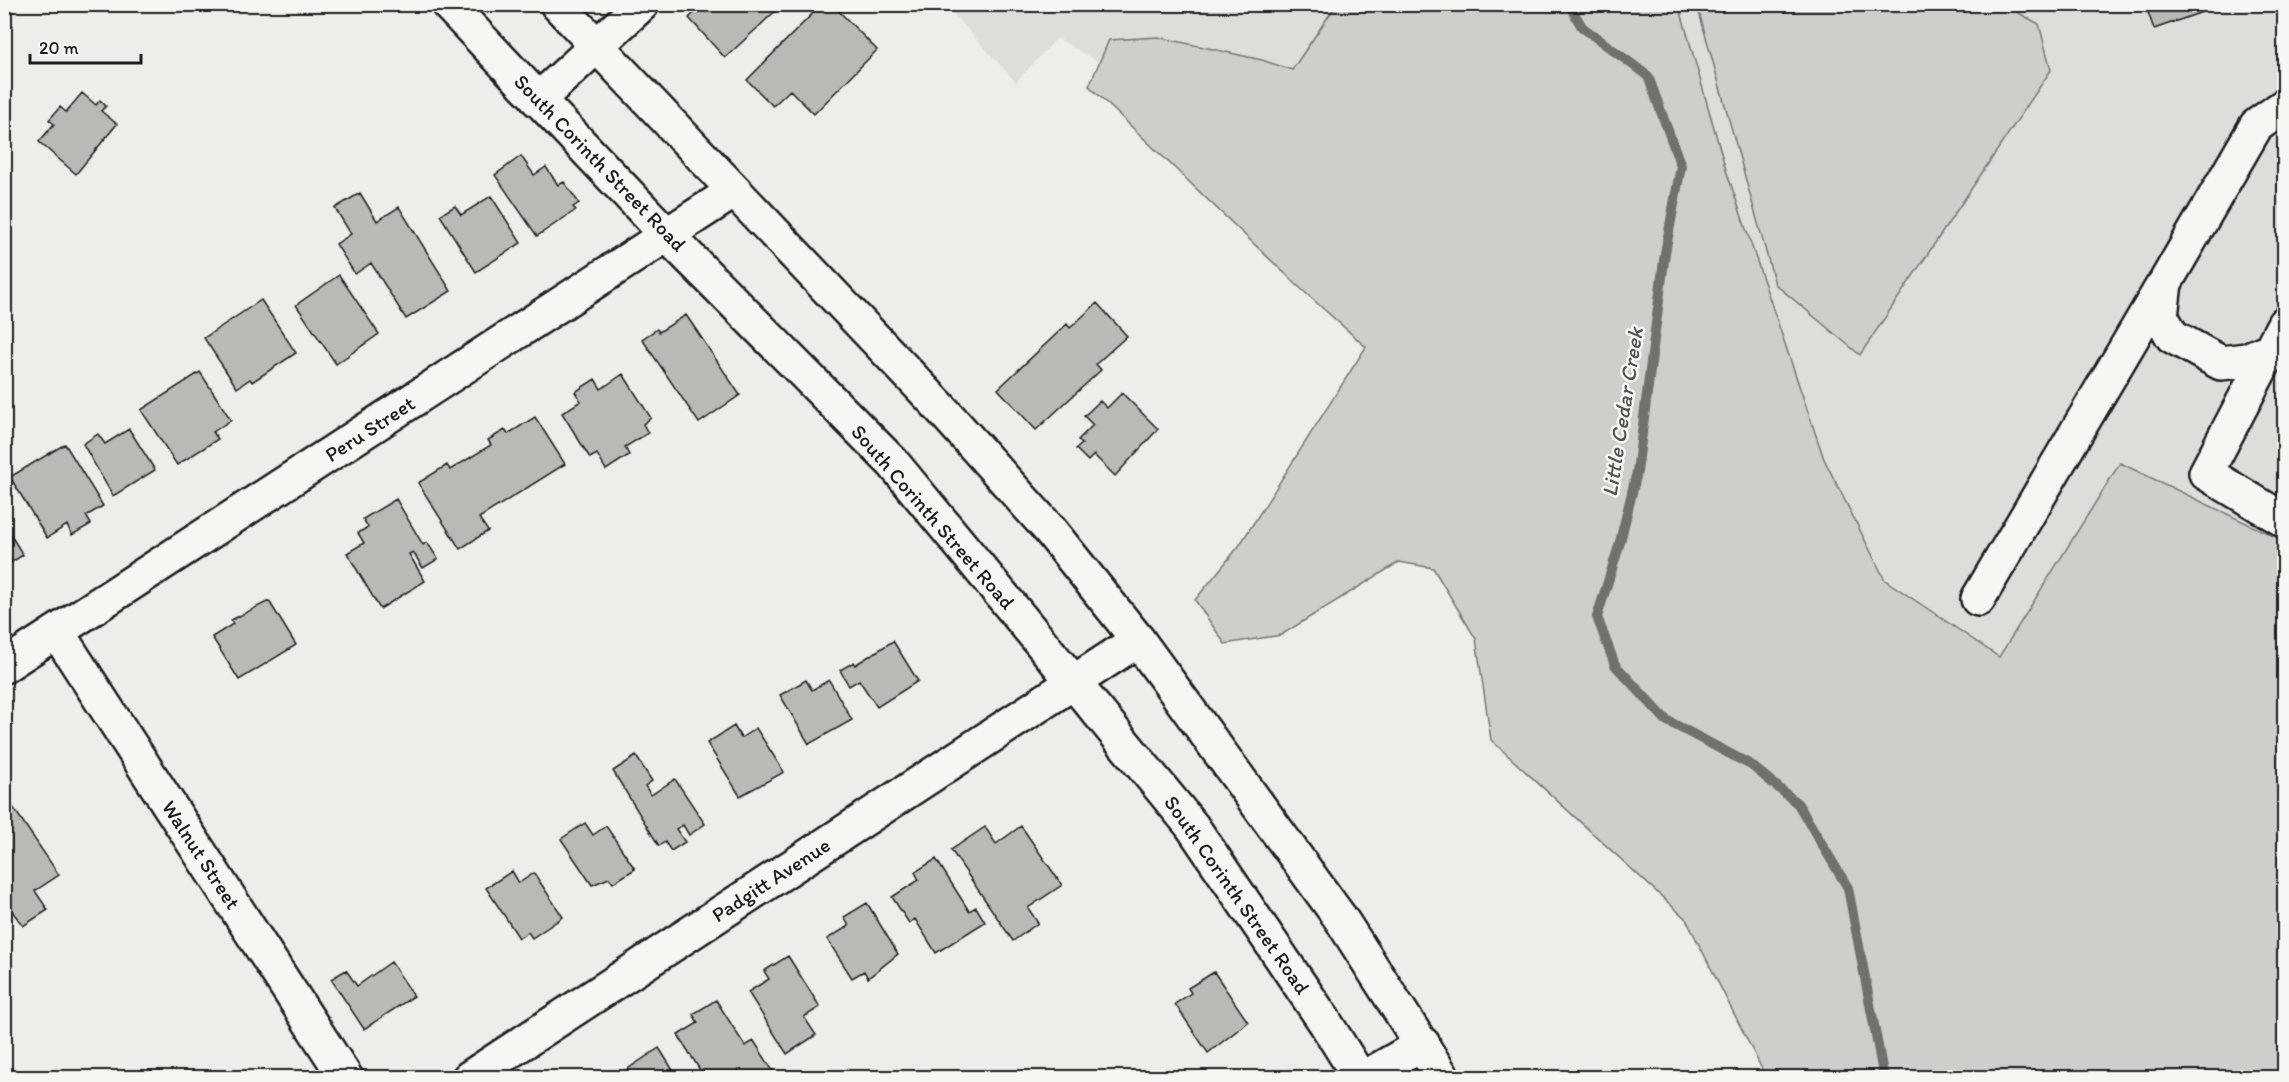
<svg xmlns="http://www.w3.org/2000/svg" width="2289" height="1082" viewBox="0 0 2289 1082" font-family="Itim,sans-serif">
	<style>
		.built { fill: #ddddda }
		.green { fill: #cececb; stroke: #757574; stroke-width: 1.5 }
		.lines { fill: none; stroke-linecap: round; stroke-linejoin: round }
		.stream { stroke: #6f6f6d; stroke-width: 10 }
		.building { fill: #b9b9b6; stroke: #1c1c1c; stroke-width: 1.5 }
		.minor-casing { stroke: #1c1c1c; stroke-width: 38 }
		.major-casing { stroke: #1c1c1c; stroke-width: 38 }
		.minor { stroke: #f6f6f2; stroke-width: 33 }
		.major { stroke: #f6f6f2; stroke-width: 33 }
		.labels { text-anchor: middle; stroke-width: 5; stroke-linejoin: round; paint-order: stroke }
		.street-label { font-size: 21px; fill: #1c1c1c; stroke: #f6f6f2 }
		.water-label { font-size: 22px; font-style: italic; fill: #535352; stroke: #f6f6f2 }
	</style>
	<rect width="100%" height="100%" fill="#edede9"/>
	<filter id="ink" filterUnits="userSpaceOnUse"><feTurbulence type="fractalNoise" baseFrequency=".0167" numOctaves="2"/><feDisplacementMap in="SourceGraphic" scale="12" xChannelSelector="R" yChannelSelector="G"/><feConvolveMatrix kernelMatrix="1 2 1 2 8 2 1 2 1" color-interpolation-filters="sRGB"/></filter>
	<g filter="url(#ink)">
		<!-- built -->
		<path class="built" d="M945,5H2284V849L1172,104L1057,38L1016,82Z"/>
		<!-- green -->
		<path class="green" d="M1336,5H1679L1726,170L1824,459L1885,580L1999,657L2120,463L2284,541V1004L2280,1077H1766L1686,919L1491,740L1476,639L1433,568L1399,562L1281,635L1225,644L1195,600L1239,546L1366,347L1299,287L1089,86L1109,40L1158,37L1262,60L1292,70Z
			M1697,5H2004L2039,24L2051,70L1860,355L1775,284Z"/>
		<g class="lines">
			<!-- stream -->
			<path class="stream" d="M1569,4L1582,27L1648,76L1681,166L1665,253L1637,472L1619,546L1597,617L1615,665L1666,720L1751,765L1798,804L1848,888L1884,1078"/>
		</g>
		<!-- building -->
		<path class="building" d="M703,4H783L725,58L689,18Z
			M822,4H832L877,50L814,114L790,90L773,106L747,80Z
			M2145,4H2225L2154,29Z
			M82,93L96,105L100,100L106,106L101,111L117,124L76,174L39,142L54,124L49,120L60,107L66,112Z
			M521,156L534,175L546,167L558,185L564,182L579,203L573,207L576,210L537,236L495,175Z
			M360,193L377,221L399,207L451,291L406,319L371,263L355,274L336,244L351,234L335,208Z
			M491,196L521,243L476,272L440,215L455,206L461,215Z
			M339,275L379,334L336,364L296,305Z
			M261,300L296,353L252,382L250,379L237,388L204,338Z
			M1097,303L1127,336L1096,364L1101,370L1036,430L998,389L1067,324L1070,328Z
			M686,315L740,395L699,423L642,339L657,329L659,332Z
			M200,372L231,420L213,432L218,439L177,465L141,410Z
			M623,374L651,418L643,424L648,433L625,447L629,455L606,470L597,454L590,458L562,413L581,401L575,392L595,379L601,389Z
			M1122,393L1158,429L1115,476L1094,455L1088,461L1076,449L1082,444L1078,440L1093,425L1084,416L1100,401L1107,408Z
			M535,417L565,464L479,518L488,531L460,549L418,483L447,465L450,470L491,445L488,440L505,430L508,434Z
			M129,429L155,470L113,496L83,444L98,434L105,444Z
			M65,444L103,506L86,516L91,524L72,535L67,525L47,538L10,477Z
			M396,499L423,545L427,542L438,559L423,568L413,552L409,554L425,581L380,609L347,553L364,543L358,533L368,527L363,519Z
			M4,524L23,555L4,567Z
			M269,601L296,645L239,680L212,637L233,624L231,620Z
			M893,641L918,681L877,707L859,680L849,686L840,670L854,662L855,665Z
			M806,680L812,690L829,680L852,720L809,744L780,695Z
			M734,726L741,738L756,728L784,772L740,796L707,743Z
			M636,756L652,781L645,786L651,795L675,779L705,824L689,835L683,825L676,829L685,842L671,851L665,842L659,846L613,771Z
			M4,804L9,810L13,807L59,875L35,891L48,910L23,926L4,900Z
			M585,823L593,835L606,826L635,869L613,883L609,878L592,885L561,839Z
			M1021,826L1062,885L1028,908L1038,923L1013,941L951,850L985,827L996,844Z
			M936,859L969,911L976,907L985,922L936,953L915,919L909,923L892,897L919,880L915,872Z
			M512,871L519,883L534,873L563,917L532,938L528,932L519,938L486,888Z
			M867,903L898,954L868,978L864,971L852,978L827,939L849,926L844,917Z
			M788,956L820,1007L804,1017L816,1035L787,1054L748,992L769,979L764,971Z
			M391,962L414,996L364,1029L331,979L346,970L357,986Z
			M1214,972L1248,1022L1208,1053L1175,1004L1191,993L1188,988Z
			M716,1000L745,1046L754,1041L775,1074L770,1078H705L678,1035L698,1023L693,1014Z
			M659,1048L678,1078H614Z"/>
		<g class="lines">
			<defs>
				<path id="minor" d="M538,100L642,4
					M2284,324L2206,473L2284,520
					M2272,349L2246,360L2221,363L2172,336L2161,316L2165,283L2256,126L2284,106
					M1978,599L2162,287
					M57,632L346,1078
					M4,666L734,191
					M469,1078L1138,640"/>
				<path id="major" d="M448,4L668,236L893,463L1192,826L1325,1022L1360,1078
					M557,4L937,404L1049,529L1138,640L1341,919L1443,1078
					M1364,1078L1423,1044"/>
			</defs>
			<!-- minor casing -->
			<use href="#minor" class="minor-casing"/>
			<!-- major casing -->
			<use href="#major" class="major-casing"/>
			<!-- minor -->
			<use href="#minor" class="minor"/>
			<!-- major -->
			<use href="#major" class="major"/>
		</g>
	</g>
	<g class="labels">
		<!-- street labels -->
		<g class="street-label">
			<text transform="translate(600 163) rotate(46)" y="7">South Corinth Street Road</text>
			<text transform="translate(370 429) rotate(-33)" y="7">Peru Street</text>
			<text transform="translate(933 517) rotate(49)" y="7">South Corinth Street Road</text>
			<text transform="translate(201 855) rotate(57)" y="7">Walnut Street</text>
			<text transform="translate(771 880) rotate(-33)" y="7">Padgitt Avenue</text>
			<text transform="translate(1237 895) rotate(55)" y="7">South Corinth Street Road</text>
		</g>
		<!-- water labels -->
		<g class="water-label">
			<text transform="translate(1622 412) rotate(-81)" y="8">Little Cedar Creek</text>
		</g>
	</g>
	<!-- margin -->
	<rect width="2289" height="1082" fill="none" stroke="#f6f6f2" stroke-width="24"/>
	<rect x="12" y="12" width="2265" height="1058" fill="none" stroke="#1c1c1c" stroke-width="2" filter="url(#ink)"/>
	<!-- scale -->
	<path d="M30 54v9h111v-9" fill="none" stroke="#1c1c1c" stroke-width="3"/>
	<text x="39" y="54" font-size="18" fill="#1c1c1c" stroke="#f6f6f2" stroke-width="4.5" paint-order="stroke">20 m</text>
</svg>
